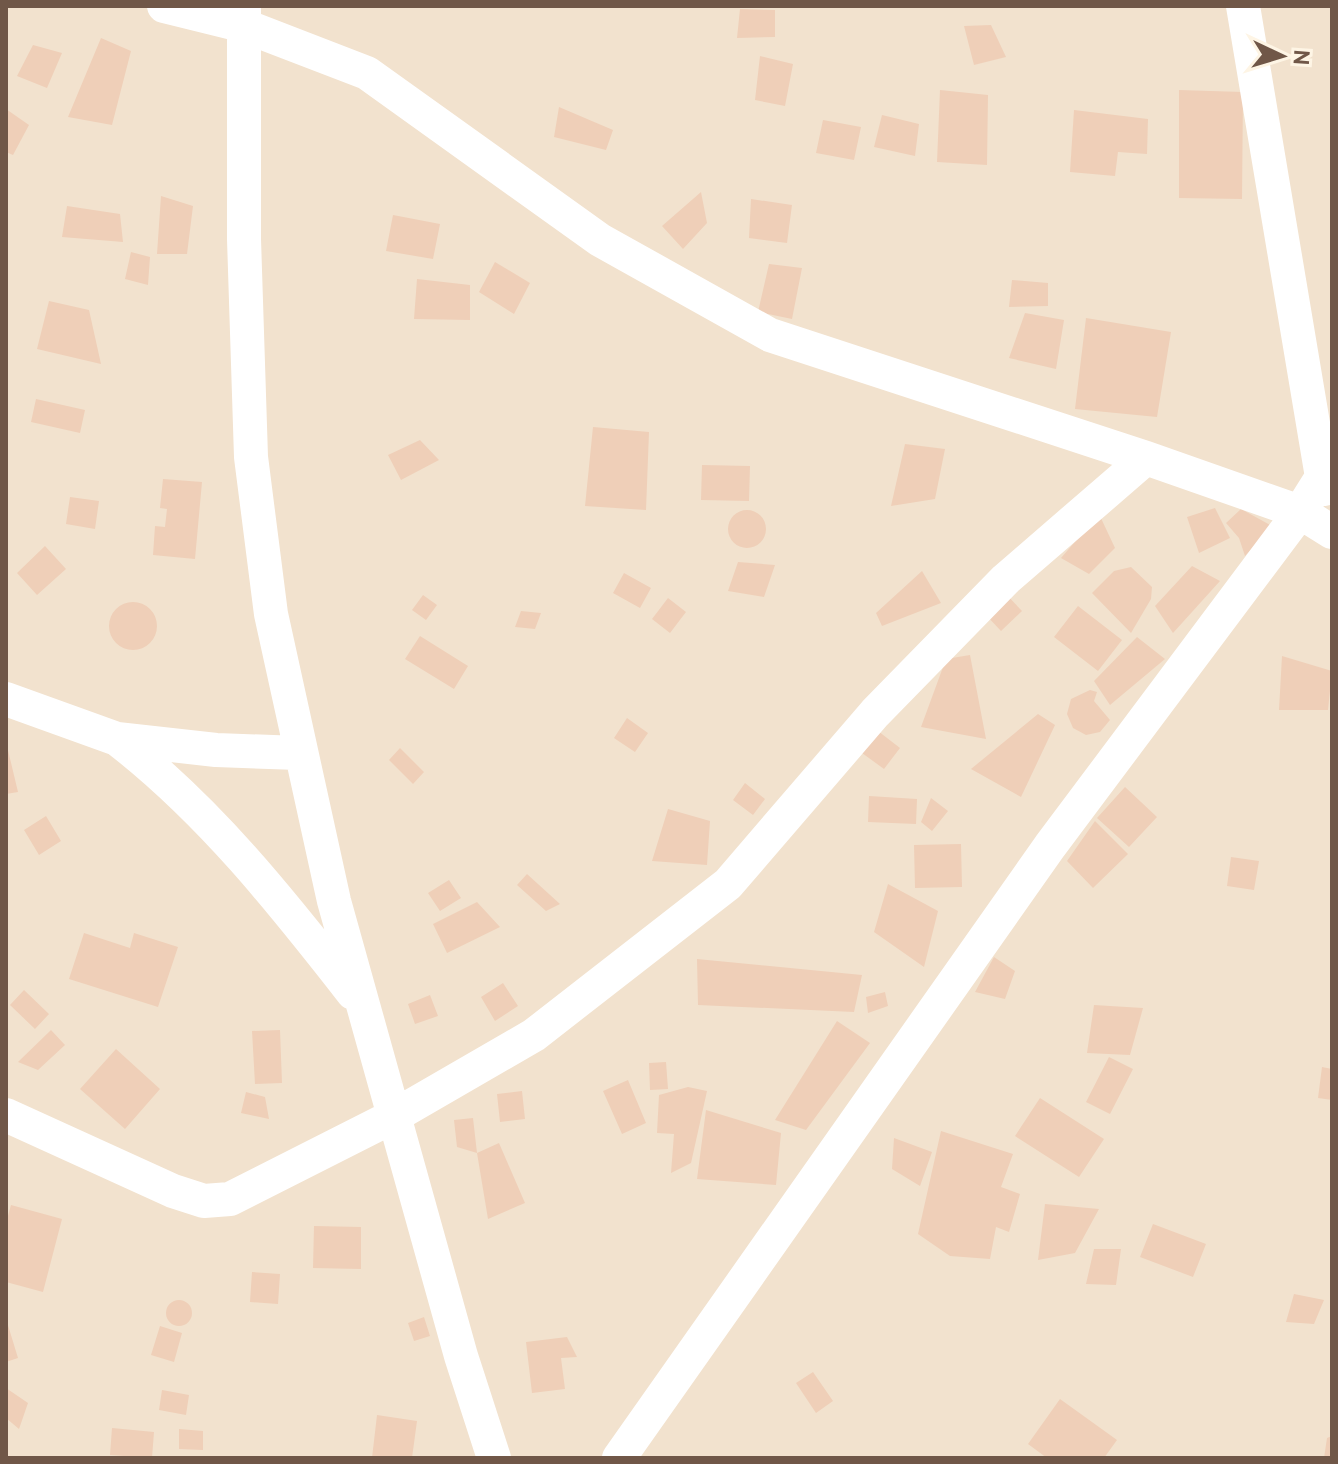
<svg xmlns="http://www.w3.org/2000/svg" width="1338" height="1464" viewBox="0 0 1338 1464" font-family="Overpass,sans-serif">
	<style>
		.residential { fill: #f2e2ce }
		.building { fill: #efcfb8 }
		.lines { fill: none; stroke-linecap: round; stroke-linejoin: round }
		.minor { stroke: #fff; stroke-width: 34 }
	</style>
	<rect width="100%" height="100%" fill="#fbf1df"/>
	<!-- residential -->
	<path class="residential" d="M6,6H1332V1458H6Z"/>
	<!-- building -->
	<path class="building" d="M740,9L775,10V37L737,38Z
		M991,25L1006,57L974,65L964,26Z
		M101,38L131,51L112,125L68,117Z
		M33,45L62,53L47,88L17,76Z
		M760,56L793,64L785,106L755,100Z
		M940,90L988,95L987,165L937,162Z
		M1179,90L1243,92L1242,199L1179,198Z
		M559,107L613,130L606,150L554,137Z
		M6,109L29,125L13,155L6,152Z
		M1074,110L1148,119L1147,154L1118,152L1115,176L1070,172Z
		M882,115L919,124L915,156L874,147Z
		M823,120L861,127L854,160L816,153Z
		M701,192L707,223L683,249L662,226Z
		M161,196L193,206L187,254H157Z
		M751,199L792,205L787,243L749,238Z
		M67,206L120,214L123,242L62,237Z
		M393,215L440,224L433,259L386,251Z
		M131,252L150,257L148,285L125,279Z
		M495,262L530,283L514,314L479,292Z
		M769,264L802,268L792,319L758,312Z
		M417,279L470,285V320L414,319Z
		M1012,280L1048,283V306L1009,307Z
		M49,301L89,310L101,364L37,349Z
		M1025,313L1064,320L1056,369L1009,358Z
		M1086,318L1171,332L1157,417L1075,409Z
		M36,399L85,410L80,433L31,422Z
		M593,427L649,432L646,510L585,506Z
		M420,440L439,460L401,480L388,455Z
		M905,444L945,449L935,499L891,506Z
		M702,465L750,466L749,501L701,500Z
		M163,479L202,482L195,559L153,555L155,526L165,527L167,509L160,508Z
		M70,497L99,501L95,529L66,524Z
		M1215,508L1230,538L1199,553L1187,517Z
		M1241,509L1272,526L1245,556L1239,538L1226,523Z
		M728 529a19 19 0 1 1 38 0a19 19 0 1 1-38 0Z
		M1099,514L1115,548L1089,574L1061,558Z
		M45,546L66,569L37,595L17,573Z
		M738,562L775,565L764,597L728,591Z
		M1192,566L1220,581L1173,633L1155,606Z
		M1131,567L1152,587L1151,599L1131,633L1092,593L1114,571Z
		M922,571L941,603L882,626L876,613Z
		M624,573L651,588L640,608L613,593Z
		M1006,594L1022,611L1001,631L985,614Z
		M423,595L437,605L426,620L412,610Z
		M668,598L686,612L670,633L652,619Z
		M109 626a24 24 0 1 1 48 0a24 24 0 1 1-48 0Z
		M1078,606L1122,640L1098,671L1054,637Z
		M521,611L541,613L535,629L515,627Z
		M420,636L468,666L454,689L405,659Z
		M1137,637L1165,659L1110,705L1094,681Z
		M970,655L986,739L921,727L946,659Z
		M1282,656L1332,671L1328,710H1279Z
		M1090,690L1097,692L1094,701L1110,720L1100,732L1086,735L1073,728L1067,714L1071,699Z
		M1038,714L1055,725L1021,797L971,769Z
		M627,718L648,733L635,752L614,738Z
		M878,731L900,748L884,769L862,753Z
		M7,746L18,792L6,794V747Z
		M400,748L424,772L413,784L389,760Z
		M745,783L765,799L753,815L733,800Z
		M1125,787L1157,817L1129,847L1097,818Z
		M869,796L917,799L916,824L868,822Z
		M931,798L948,811L932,831L921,822Z
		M668,809L710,821L707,865L652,861Z
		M46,816L61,841L39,855L24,830Z
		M1095,821L1128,854L1093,888L1067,861Z
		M961,844L962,887L915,888L914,845Z
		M1231,857L1259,861L1254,890L1227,886Z
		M527,874L560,904L546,911L517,885Z
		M449,880L461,898L440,911L428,893Z
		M888,884L938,911L924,967L874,932Z
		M477,902L500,927L447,953L433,924Z
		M84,933L130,948L134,933L178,947L158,1007L69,979Z
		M994,957L1015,971L1005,999L975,992Z
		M697,959L862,975L854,1012L698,1005Z
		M503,983L518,1006L495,1021L481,997Z
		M24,990L49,1014L35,1029L10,1005Z
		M885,992L888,1006L868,1013L866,997Z
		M430,995L438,1016L415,1024L408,1004Z
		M1094,1005L1143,1008L1130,1055L1087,1053Z
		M837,1021L870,1043L806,1130L775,1120Z
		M51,1030L65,1045L38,1070L18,1062Z
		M280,1030L282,1083L255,1084L252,1031Z
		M116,1049L160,1089L125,1129L80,1089Z
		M1109,1057L1133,1069L1110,1114L1086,1102Z
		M666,1062L668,1089L650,1090L649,1063Z
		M1322,1067L1332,1069V1100L1318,1098Z
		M628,1080L646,1123L622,1134L603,1091Z
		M688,1087L707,1091L691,1163L671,1173L674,1134L657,1133L659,1095Z
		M522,1091L525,1119L500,1122L497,1094Z
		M246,1092L265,1097L269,1119L241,1113Z
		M1040,1098L1104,1139L1079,1177L1015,1136Z
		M706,1110L781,1133L776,1185L697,1179Z
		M473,1118L477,1153L457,1147L454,1120Z
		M941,1131L1013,1154L1001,1187L1020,1194L1009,1232L996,1227L990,1259L950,1256L918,1234Z
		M894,1138L932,1152L920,1186L892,1169Z
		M499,1143L525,1203L488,1219L477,1153Z
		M1045,1204L1099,1209L1075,1253L1038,1260Z
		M11,1205L62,1219L43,1292L6,1282V1223Z
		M1153,1224L1206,1244L1193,1277L1140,1257Z
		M314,1226L361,1227V1269L313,1268Z
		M1094,1249H1121L1116,1285L1086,1284Z
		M252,1272L280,1274L278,1304L250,1302Z
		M1294,1294L1324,1300L1314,1324L1286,1322Z
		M166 1313a13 13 0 1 1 26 0a13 13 0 1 1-26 0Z
		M424,1317L430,1336L414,1341L408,1323Z
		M7,1322L18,1358L6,1362V1323Z
		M160,1326L182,1333L174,1362L151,1355Z
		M567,1337L577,1357L561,1358L565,1389L532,1393L526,1342Z
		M813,1372L833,1401L816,1413L796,1383Z
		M6,1388L28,1403L19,1429L6,1418Z
		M162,1390L189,1395L186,1415L159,1410Z
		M1060,1399L1117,1440L1104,1458H1047L1028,1444Z
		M377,1415L417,1421L412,1458H372Z
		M112,1428L154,1432L152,1458L110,1455Z
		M179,1429L203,1431V1450L179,1449Z
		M1332,1436V1458H1324L1327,1438Z"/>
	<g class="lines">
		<!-- minor -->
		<path class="minor" d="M164,6L245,26L367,73L600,240L770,335L1146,458L1300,512L1332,532
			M244,6V239L251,457L271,614L334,901L461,1356L494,1458
			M1243,6L1324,489
			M6,699L117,739L216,750L299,753
			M117,739C209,810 282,902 353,993
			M6,1115L173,1191L204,1201L230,1199L394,1116L534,1035L728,884L875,713L1006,579L1146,458
			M619,1458L1050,846L1300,512L1332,461"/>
	</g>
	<!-- border -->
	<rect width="1338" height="1464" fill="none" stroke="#705748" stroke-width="16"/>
	<!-- north arrow -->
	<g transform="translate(1282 56) rotate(94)" stroke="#fef5e5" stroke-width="6" paint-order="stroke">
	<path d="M0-6L14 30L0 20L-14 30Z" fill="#705748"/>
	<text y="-12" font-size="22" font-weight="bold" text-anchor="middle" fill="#705748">N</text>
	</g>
</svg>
